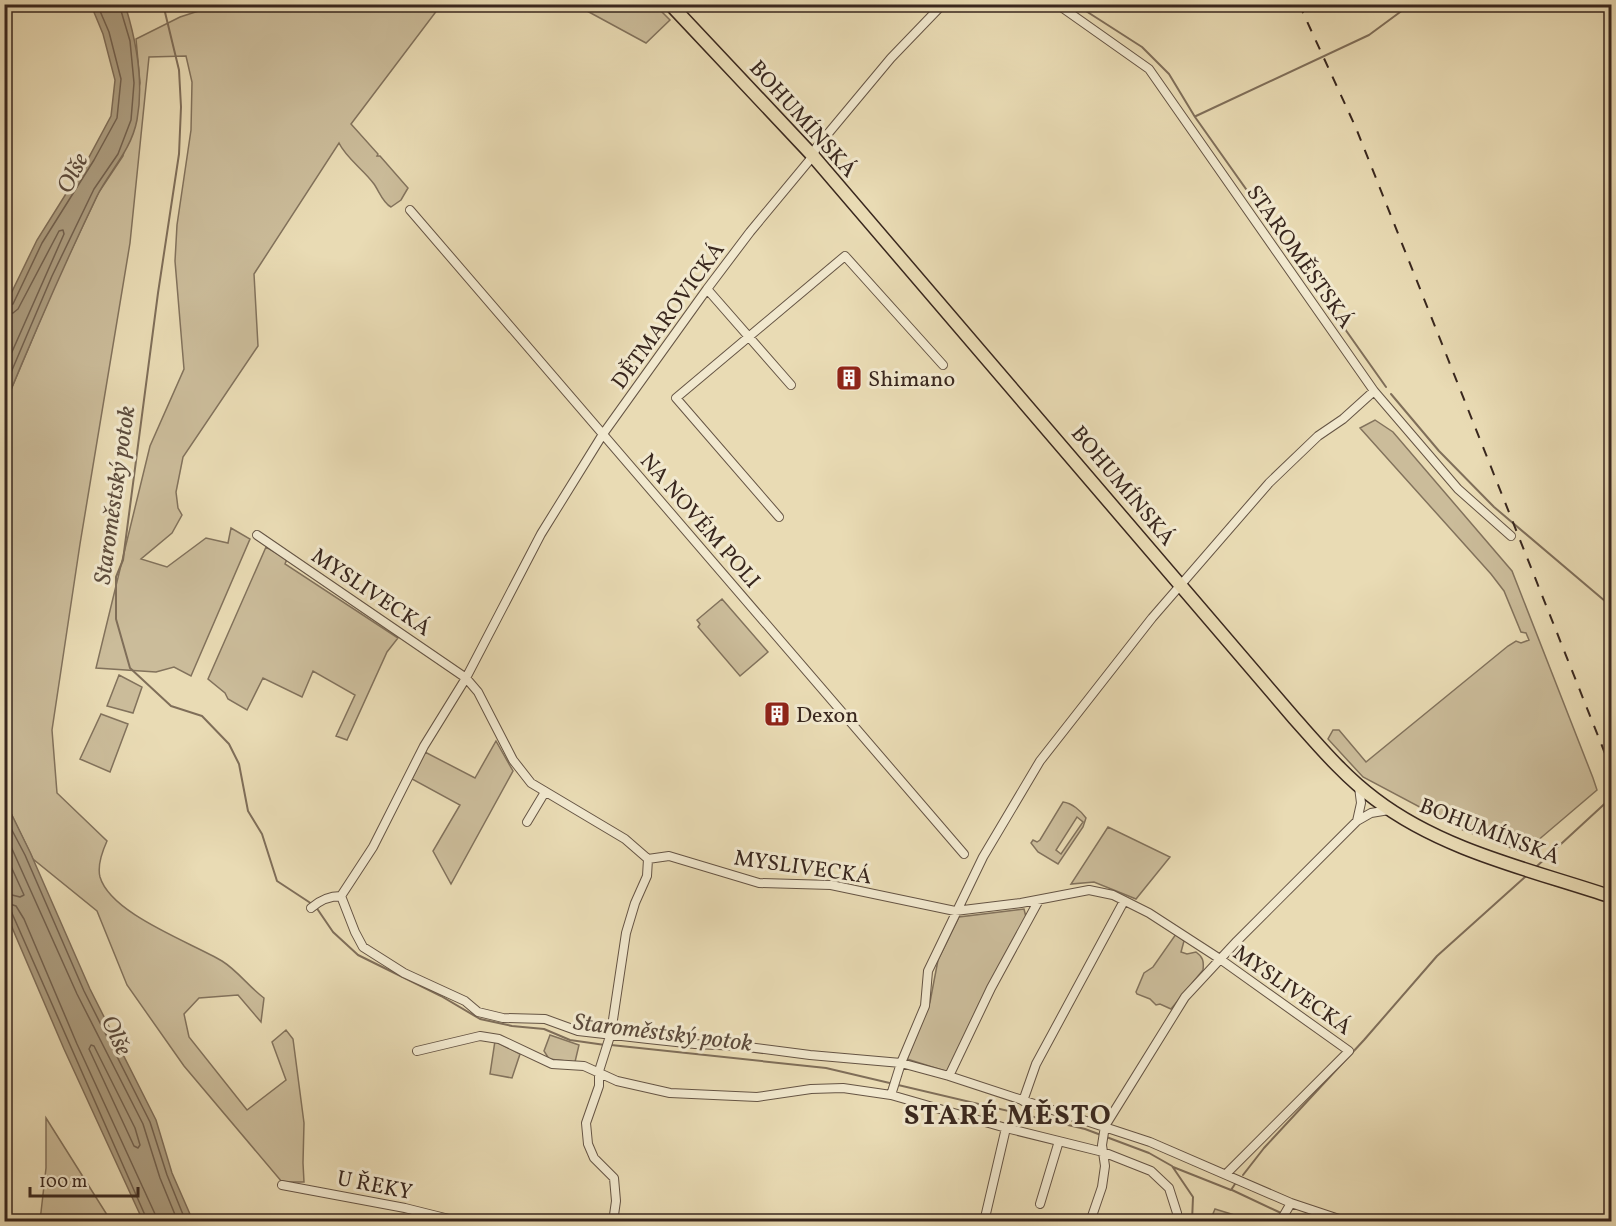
<svg xmlns="http://www.w3.org/2000/svg" width="1616" height="1226" viewBox="0 0 1616 1226" font-family="Vollkorn,serif">
	<style>
		.green { fill: #cbbc9a; stroke: #82725c; stroke-width: 1.5; fill-rule: evenodd }
		.water { fill: #ad9e81; stroke: #7f6e59; stroke-width: 1.5 }
		.lines { fill: none; stroke-linecap: round; stroke-linejoin: round }
		.shore { stroke: #736250; stroke-width: 1.5 }
		.stream { stroke: #7f6e59; stroke-width: 2 }
		.minor-casing { stroke: #655444; stroke-width: 10 }
		.primary-casing { stroke: #39271e; stroke-width: 15 }
		.minor { stroke: #f1e8ce; stroke-width: 8 }
		.primary { stroke: #e9dbb4; stroke-width: 12 }
		.rail { stroke: #39271e; stroke-width: 2; stroke-dasharray: 10 10; stroke-linecap: butt }
		.labels { text-anchor: middle; stroke-width: 6; stroke-linejoin: round; paint-order: stroke }
		.street-label { font-size: 22px; fill: #39271e; stroke: #f1e8ce }
		.poi-label { font-size: 22px; fill: #39271e; stroke: #f1e8ce; text-anchor: start }
		.water-label { font-size: 24px; font-style: italic; fill: #5c4b3c; stroke: #f1e8ce }
		.district-label { font-size: 28px; font-weight: bold; letter-spacing: 1.5px; fill: #39271e; stroke: #f1e8ce }
	</style>
	<rect width="100%" height="100%" fill="#e9dbb4"/>
	<filter id="stains"><feTurbulence type="fractalNoise" baseFrequency=".00333" numOctaves="4"/><feColorMatrix values="0 0 0 0 .2 0 0 0 0 .09 0 0 0 0 .02 0 0 0 .5 -.17"/></filter>
	<radialGradient id="worn" r=".72"><stop offset=".6" stop-color="#630" stop-opacity="0"/><stop offset="1" stop-color="#630" stop-opacity=".3"/></radialGradient>
	<!-- green -->
	<path class="green" d="M217,5H441L351,124L378,154L377,156H380L408,188L401,200L391,207C383,203 379,191 374,184C364,170 346,158 339,143L254,274L258,346L183,457L176,492L178,508L182,515L172,533L141,559L167,567L206,538L228,543L231,528L250,539L191,676L174,667L156,672L96,668L150,446L184,369L175,261L177,225L191,130L192,82L186,56L149,57L130,243L80,544L52,730L57,793L107,841C102,852 97,865 100,877C111,914 190,942 222,961C238,971 249,987 264,998L261,1022L238,995L199,998L184,1014L189,1037L247,1110L286,1080L272,1042L286,1030L293,1039L304,1123L303,1163L304,1182H282L184,1066L127,985L97,911L33,859L5,801V404L58,278L99,192L123,156L140,83L136,39L180,17Z
		M576,5H655L670,20L646,43Z
		M1375,420L1393,432L1512,571L1593,778L1597,790L1536,842L1519,851L1463,830L1363,777L1328,739L1333,730H1339L1366,762L1508,646L1516,641L1521,643L1529,640L1526,633L1521,632L1504,591L1491,574L1360,428Z
		M266,547L287,559L285,564L398,638L387,652L347,740L336,736L355,695L313,671L302,697L263,678L247,710L228,699L225,693L208,679Z
		M722,599L768,652L740,676L698,627L700,624L697,620Z
		M119,675L142,687L133,713L107,706Z
		M101,714L128,724L110,772L80,759Z
		M496,741L513,771L451,884L433,851L460,805L412,779L425,752L475,778Z
		M1063,802C1072,803 1081,811 1086,818L1083,827L1058,864L1038,852L1031,843L1033,840L1037,842L1040,840ZM1077,817L1083,822L1061,854L1056,850Z
		M1108,827L1170,857L1136,899L1094,882L1071,884Z
		M1024,909L1026,917L978,1006L948,1072L907,1059L930,1002L938,960L959,917Z
		M1176,934L1184,941L1181,952L1187,954L1196,952C1203,957 1204,961 1203,970L1171,1009L1160,1004L1156,1005L1150,999L1137,994L1136,992L1144,973L1153,967Z
		M550,1035L579,1045L575,1062L549,1059L544,1051Z
		M495,1041L520,1054L512,1078L490,1074Z
		M46,1118L109,1218L111,1221H40L46,1168Z
		M1215,1209L1244,1218L1242,1221H1210Z"/>
	<!-- water -->
	<path class="water" d="M91,5H124L126,8C137,44 144,82 137,120C131,151 110,170 97,196C64,265 34,334 5,404V306L37,240L89,157L111,116L115,80L103,34Z
		M5,801L30,852L90,989L156,1120L172,1173L193,1221H143L64,1049L5,911Z"/>
	<g class="lines">
		<!-- shore -->
		<path class="shore" d="M4,307L13,304L42,243L94,160L117,118L121,79L109,32L97,4
			M4,315L13,313L18,309L59,231L63,230L64,234L4,370
			M4,389L52,276L94,189L118,154L131,120L134,83L130,41L119,4
			M4,815L25,855L84,991L150,1122L167,1175L186,1222
			M4,831L77,994L143,1124L160,1178L178,1222
			M4,851L24,895L20,897L4,893
			M4,902L16,906L24,919L77,1044L155,1214L156,1222
			M4,910L11,911L148,1222
			M91,1045L94,1046L135,1128L140,1145L138,1148L134,1146L89,1049Z"/>
		<!-- stream -->
		<path class="stream" d="M163,4L179,70L181,107L179,154L158,293L123,560L116,577V619L130,668L171,706L202,716L229,744L239,764L248,811L262,834L277,881L312,904
			M1075,4L1142,47L1169,74L1195,117L1386,387
			M1196,116L1369,35L1411,4
			M1391,394L1439,451L1494,507L1612,607
			M1536,867L1612,797
			M316,907L333,932L358,955L441,996L480,1019L512,1026L544,1029L570,1040L605,1045
			M611,1045L826,1068L1085,1129L1149,1153L1172,1166L1193,1197L1192,1222
			M1173,1167L1231,1190L1235,1184
			M1243,1175L1264,1148L1364,1040L1437,956L1525,877
			M1232,1190L1281,1213
			M1288,1216L1300,1222"/>
		<defs>
			<path id="minor" d="M1057,4L1149,69L1374,391L1458,489L1511,536
				M410,210L964,854
				M707,289L791,385
				M779,517L676,398L845,256L943,365
				M257,535L466,678L478,692L513,760L531,783L625,839L648,859L647,876L635,903L626,933L611,1033L599,1071V1086L586,1123L588,1144L594,1158L614,1178L616,1201L613,1222
				M1357,821L1371,813L1389,810
				M527,822L545,792
				M648,859L669,856L759,883L831,885L955,911L1021,903L1089,890L1113,895L1149,913L1220,959L1349,1051L1226,1174
				M341,896L355,932L363,947L404,973L465,1001L478,1012L503,1018L545,1019L578,1031L648,1039L695,1044L740,1046L810,1055L901,1063L949,1076L1150,1142L1291,1203L1348,1222
				M341,896L373,847L424,746L466,678L541,534L603,434L707,289L750,232L813,156L816,148L891,58L943,4
				M311,908C320,900 329,896 341,896
				M417,1051L480,1036L499,1039L552,1064L584,1066L617,1081L670,1093L757,1097L811,1089L843,1088L891,1095L1006,1128L1103,1152L1151,1171L1169,1188L1177,1213
				M949,1076L991,988L1039,900
				M891,1095L901,1063L925,1006L928,971L983,857L1040,761L1152,618L1269,483L1318,436L1343,419L1374,391
				M1023,1101L1036,1064L1124,901
				M282,1185L405,1208L461,1222
				M1040,1204L1059,1141
				M984,1222L1006,1128
				M1090,1222L1102,1187L1105,1166L1102,1145L1105,1126L1185,997L1237,941L1357,821L1361,803L1359,787
				M1280,1222L1291,1203"/>
			<path id="primary" d="M670,4L813,156L1294,718C1319,746 1344,776 1375,799C1443,851 1532,870 1612,897"/>
		</defs>
		<!-- minor casing -->
		<use href="#minor" class="minor-casing"/>
		<!-- primary casing -->
		<use href="#primary" class="primary-casing"/>
		<!-- minor -->
		<use href="#minor" class="minor"/>
		<!-- primary -->
		<use href="#primary" class="primary"/>
		<!-- rail -->
		<path class="rail" d="M1299,4L1356,128L1612,771"/>
	</g>
	<!-- icons -->
	<defs>
		<symbol id="building-square" viewBox="-11 -11 22 22"><rect x="-9" y="-9" width="18" height="18" rx="4" fill="#8f2418" stroke="#f1e8ce"/><path d="M-4-6H4V6H1V3H-1V6H-4ZM-2.5-4.3h1.7v1.8h-1.7ZM.8-4.3h1.7v1.8H.8ZM-2.5-1h1.7V.8h-1.7ZM.8-1h1.7V.8H.8Z" fill="#fff"/></symbol>
	</defs>
	<g fill-rule="evenodd">
		<use href="#building-square" x="834" y="363" width="30" height="30"/>
		<use href="#building-square" x="762" y="699" width="30" height="30"/>
	</g>
	<g class="labels">
		<!-- street labels -->
		<g class="street-label">
			<text transform="translate(804 118) rotate(48)" y="8">BOHUMÍNSKÁ</text>
			<text transform="translate(1301 256) rotate(55)" y="8">STAROMĚSTSKÁ</text>
			<text transform="translate(667 315) rotate(-54)" y="8">DĚTMAROVICKÁ</text>
			<text transform="translate(1124 485) rotate(50)" y="8">BOHUMÍNSKÁ</text>
			<text transform="translate(701 520) rotate(49)" y="8">NA NOVÉM POLI</text>
			<text transform="translate(372 591) rotate(34)" y="8">MYSLIVECKÁ</text>
			<text transform="translate(1490 830) rotate(21)" y="8">BOHUMÍNSKÁ</text>
			<text transform="translate(803 866) rotate(8)" y="8">MYSLIVECKÁ</text>
			<text transform="translate(1293 989) rotate(35)" y="8">MYSLIVECKÁ</text>
			<text transform="translate(375 1184) rotate(11)" y="8">U ŘEKY</text>
		</g>
		<!-- poi labels -->
		<g class="poi-label">
			<text x="868" y="386">Shimano</text>
			<text x="796" y="722">Dexon</text>
		</g>
		<!-- water labels -->
		<g class="water-label">
			<text transform="translate(72 173) rotate(-63)" y="8">Olše</text>
			<text transform="translate(114 495) rotate(-82)" y="8">Staroměstský potok</text>
			<text transform="translate(663 1032) rotate(7)" y="8">Staroměstský potok</text>
			<text transform="translate(117 1035) rotate(65)" y="8">Olše</text>
		</g>
		<!-- district labels -->
		<g class="district-label">
			<text x="1008" y="1124">STARÉ MĚSTO</text>
		</g>
	</g>
	<!-- margin -->
	<rect width="1616" height="1226" fill="none" stroke="#e9dbb4" stroke-width="24"/>
	<rect x="6" y="6" width="1604" height="1214" fill="none" stroke="#39271e" stroke-width="3"/>
	<rect x="12" y="12" width="1592" height="1202" fill="none" stroke="#39271e" stroke-width="1.5"/>
	<!-- scale -->
	<path d="M30 1187v9h108v-9" fill="none" stroke="#39271e" stroke-width="3"/>
	<text x="39" y="1187" font-size="18" fill="#39271e" stroke="#f1e8ce" stroke-width="4.5" paint-order="stroke">100 m</text>
	<rect width="100%" height="100%" filter="url(#stains)"/>
	<rect width="100%" height="100%" fill="url(#worn)"/>
</svg>
